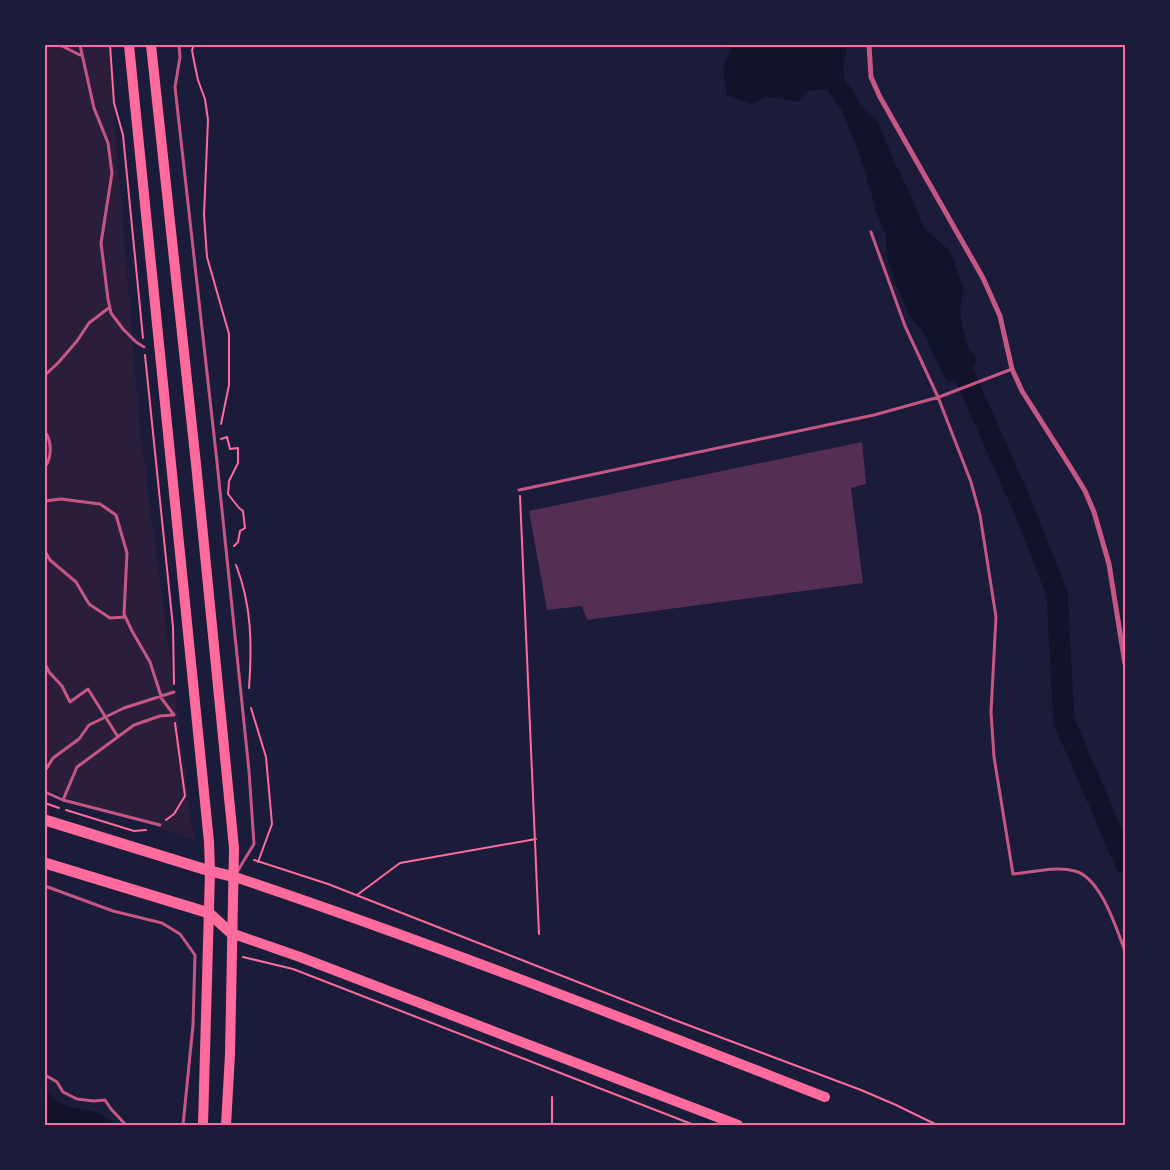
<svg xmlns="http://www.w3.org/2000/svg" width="1170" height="1170" viewBox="0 0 1170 1170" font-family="'DejaVu Sans',sans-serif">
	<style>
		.green { fill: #2a1e3b }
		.water { fill: #12122b }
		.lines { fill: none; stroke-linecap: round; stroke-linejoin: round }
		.river { stroke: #12122b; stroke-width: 21 }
		.building { fill: #542f53 }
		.path { stroke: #ff6b9d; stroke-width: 2 }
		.service { stroke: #c65784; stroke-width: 3 }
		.minor { stroke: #c65784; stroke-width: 5 }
		.secondary { stroke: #ff6b9d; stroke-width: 10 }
		.primary { stroke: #ff6b9d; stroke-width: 11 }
		.neatline { fill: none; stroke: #ff6b9d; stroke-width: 2 }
	</style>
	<rect width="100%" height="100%" fill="#1b1b3a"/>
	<!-- green -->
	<path class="green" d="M45,45H108L140,430L194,840L45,790Z"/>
	<!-- water -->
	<path class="water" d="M731,45H848L843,65L845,81L853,90L859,103L878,121L887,146L918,211L924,228L950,251L964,289L960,307L963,330L968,348L977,358L971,373L948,382L941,371L923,331L909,315L896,284L887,256L886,235L877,214L865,171L856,144L841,109L827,89L810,91L799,101L765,97L751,104L727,95L723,70Z
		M45,1091C51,1095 57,1102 64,1105C85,1113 96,1106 115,1125H45Z"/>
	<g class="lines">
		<!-- river -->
		<path class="river" d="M953,349L1025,512L1057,594L1064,721L1125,863"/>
	</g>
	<!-- building -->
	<path class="building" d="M862,442L866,484L851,488L863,583L587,620L582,606L547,610L529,511Z"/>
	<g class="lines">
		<!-- path -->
		<path class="path" d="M110,45L114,103L123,135L143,338
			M194,45L192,50L194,61L198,80L205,99L208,120L204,215L207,257L229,334V385L221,424
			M145,355L173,627L174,684
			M221,439L227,437L230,449L238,448V463L229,481L228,494L239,508L243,511L245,528L240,531L238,542L234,546
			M520,496L539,934
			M236,565C252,606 252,645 249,688
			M251,708L266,757L272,824L258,862
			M45,803L59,808
			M66,810L134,831L146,830
			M166,820L174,814L185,796L175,723
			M254,860L328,884L672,1019L861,1090L896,1105L937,1125
			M357,895L400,863L536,839
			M243,957L293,969L694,1125
			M552,1125V1097"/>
		<!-- service -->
		<path class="service" d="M54,45L62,46L80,55
			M80,45L94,108L108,143L112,173L101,243L108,299L111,313L123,329L136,342L144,347
			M179,45L180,57L175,87L217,462L249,771L254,844L237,872
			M871,232L905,326L938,397L971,482L980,515L996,617L991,712L994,757L1013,874C1033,872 1056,866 1075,871C1101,878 1116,928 1125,951
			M45,375L58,363L77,341L89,323L110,307
			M45,432C52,441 52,457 45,467
			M519,490L874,415L939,397L1012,369
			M45,501L61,499L100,504L116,515L127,553L124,614L132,631L150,662L162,699L174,715
			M45,551L50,560L76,582L89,604L110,618L125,617
			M45,664L49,672L62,686L70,702L88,689L118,737
			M45,771L53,758L79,739L89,725L124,708L174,692
			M45,792L63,800L160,825
			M63,800L77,767L134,725L160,716L174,715
			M45,886L113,911L162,923L180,934L195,955L193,1025L183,1125
			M45,1075L57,1082L63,1092L77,1099L94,1101L105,1100L111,1109L126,1125"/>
		<!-- minor -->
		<path class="minor" d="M869,45L871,77L880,97L983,278L1000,316L1012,369L1022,391L1071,468L1085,491L1094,512L1109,564L1125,664"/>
		<!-- secondary -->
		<path class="secondary" d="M129,45L209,842L210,871L203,1125
			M151,45L196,464L234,848L230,1054L226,1125
			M235,877C433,943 630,1021 825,1097
			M231,933L300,957L738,1125"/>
		<!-- primary -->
		<path class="primary" d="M45,820L210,871L235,877
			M45,863L209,913L231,933"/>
	</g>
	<!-- border -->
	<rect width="1170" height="1170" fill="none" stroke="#1b1b3a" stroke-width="92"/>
	<rect x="46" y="46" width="1078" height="1078" class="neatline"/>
</svg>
